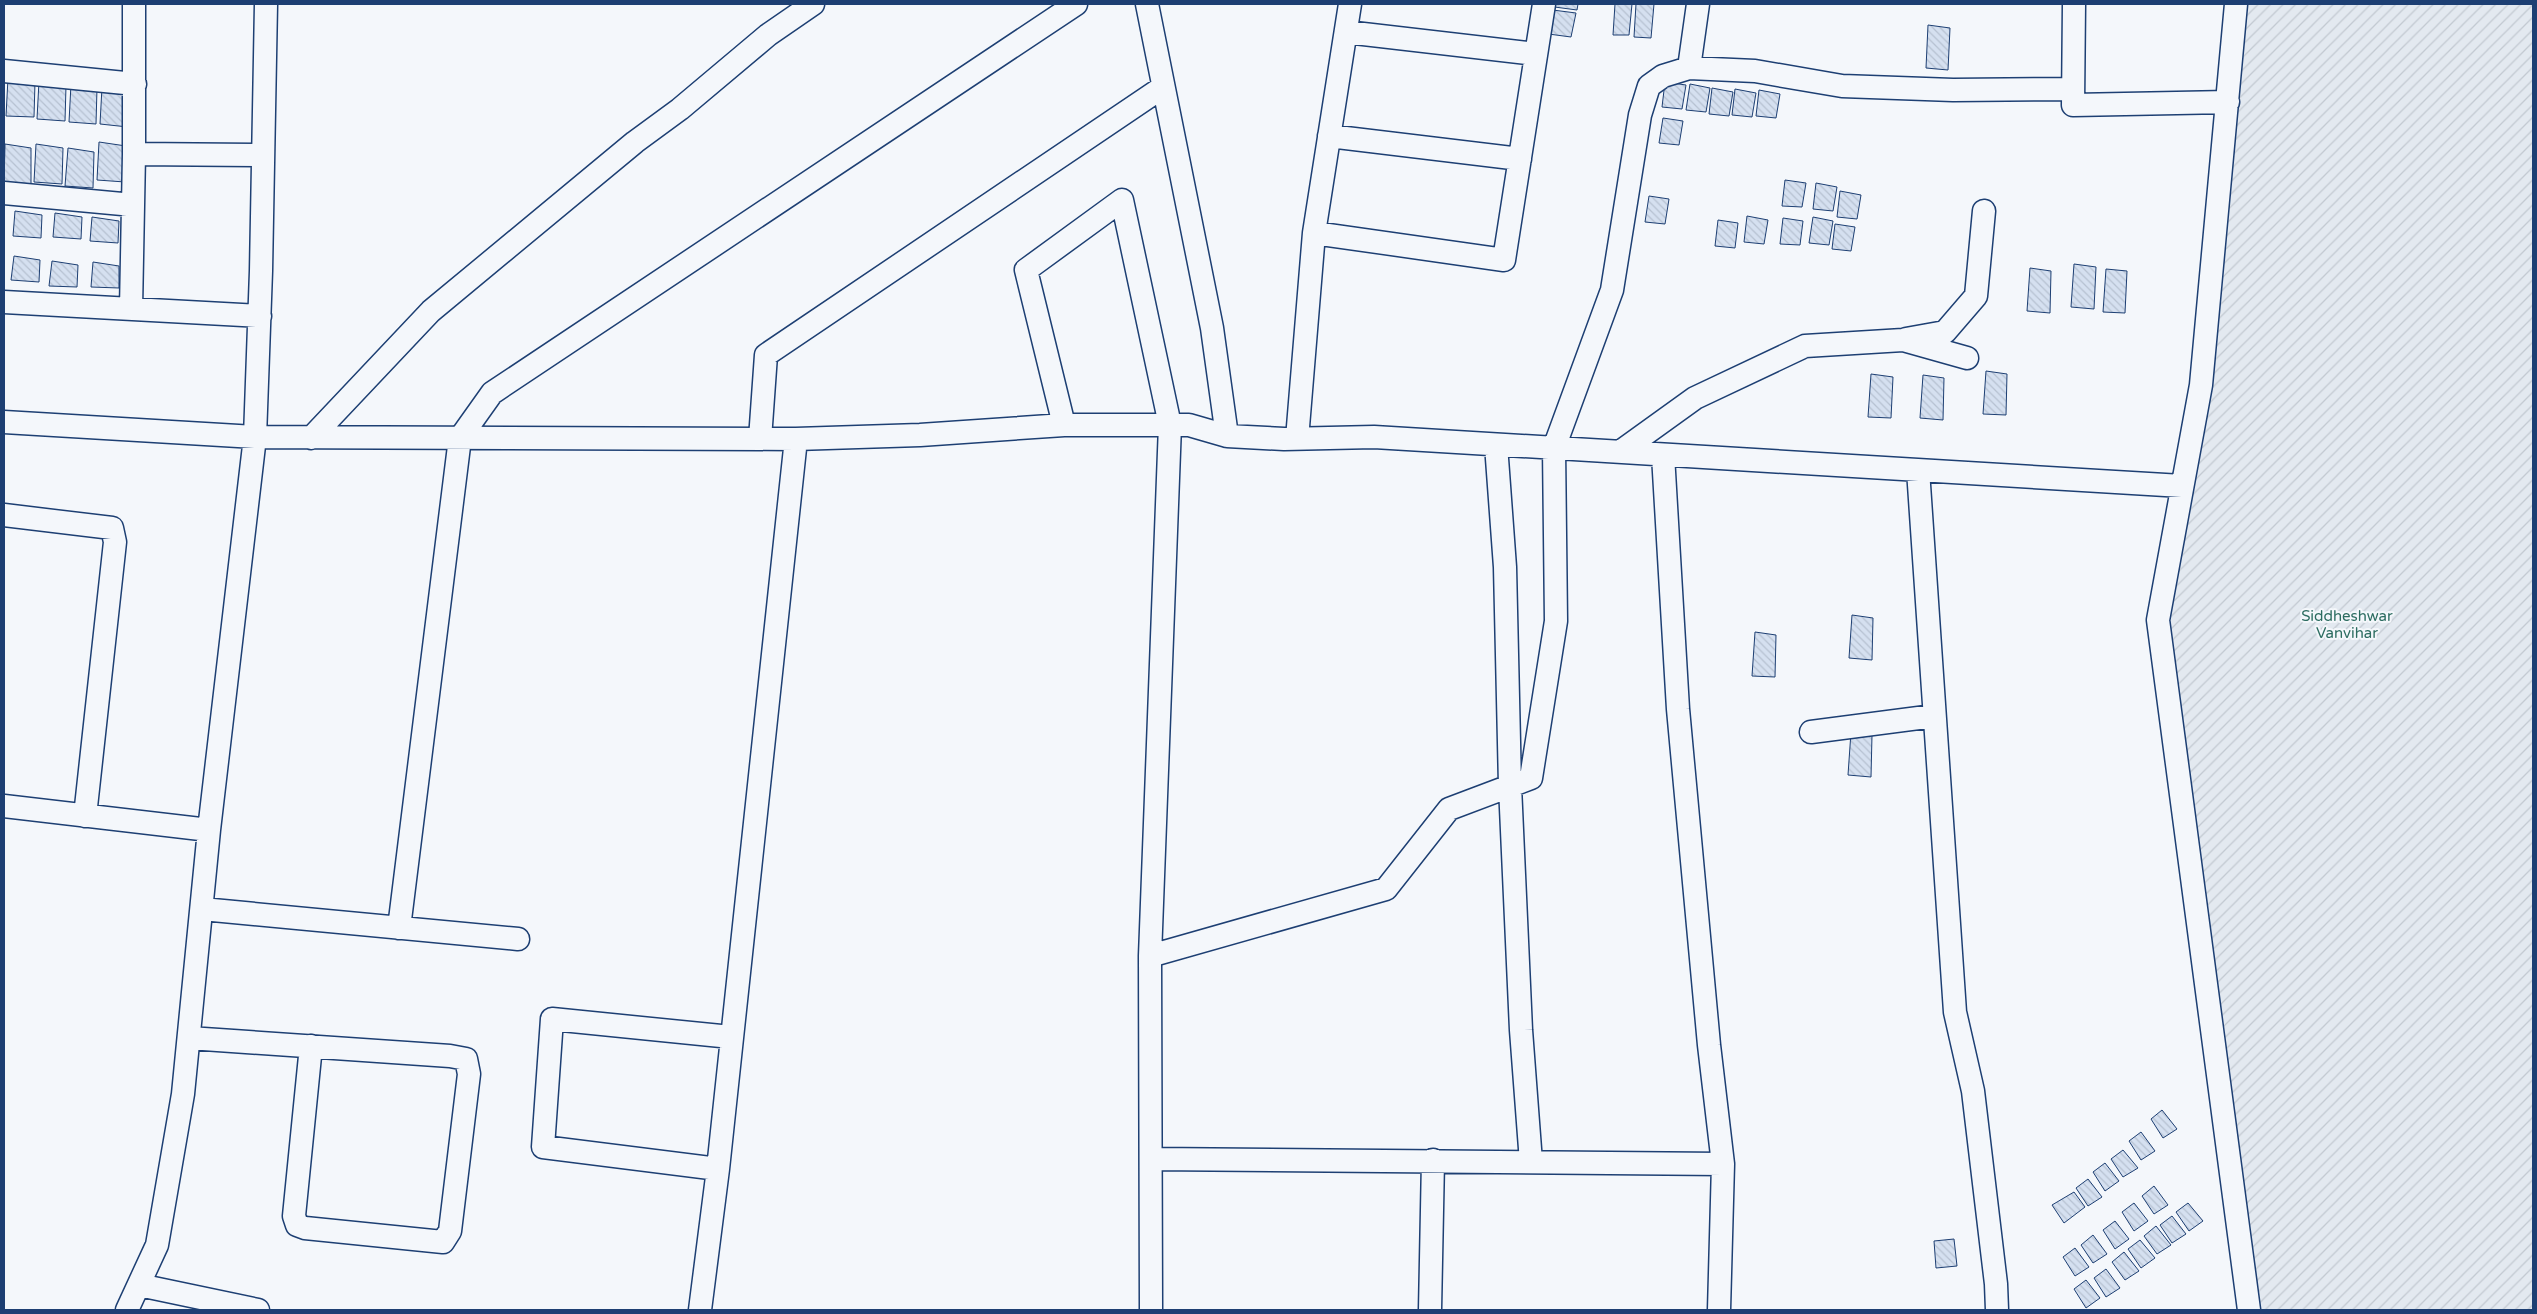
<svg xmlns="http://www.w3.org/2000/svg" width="2537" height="1314" viewBox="0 0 2537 1314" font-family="'Varela Round',sans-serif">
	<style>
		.garden { fill: url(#garden-furrows); stroke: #687fa3 }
		.building { fill: url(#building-back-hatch); stroke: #1d3f73 }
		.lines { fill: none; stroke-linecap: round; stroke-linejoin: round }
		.minor-casing { stroke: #1d3f73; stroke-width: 25 }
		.minor { stroke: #f4f7fb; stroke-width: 22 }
		.labels { text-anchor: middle; stroke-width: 4; stroke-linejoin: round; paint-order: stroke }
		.park-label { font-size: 15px; fill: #2c6c60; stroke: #f4f7fb }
	</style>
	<defs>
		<pattern id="garden-furrows" width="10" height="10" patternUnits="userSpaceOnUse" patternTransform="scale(1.25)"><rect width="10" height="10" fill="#e3e9f0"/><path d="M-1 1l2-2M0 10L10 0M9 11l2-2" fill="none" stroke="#c2c9d1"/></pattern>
		<pattern id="building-back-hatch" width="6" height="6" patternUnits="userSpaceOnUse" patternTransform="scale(1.25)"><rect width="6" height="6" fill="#d5e0f0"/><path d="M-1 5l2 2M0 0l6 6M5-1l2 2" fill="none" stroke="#b6c1d1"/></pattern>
	</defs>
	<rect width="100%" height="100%" fill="#f4f7fb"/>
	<!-- garden -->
	<path class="garden" d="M2236,4H2533V1310H2249L2158,620L2182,486Z"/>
	<!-- building -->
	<path class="building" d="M1547,4H1578L1577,10L1547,6Z
		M1615,4H1632L1629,35H1613Z
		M1636,4H1654L1651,38L1634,37Z
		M1545,9L1576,13L1571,37L1541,33Z
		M1928,25L1950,28L1948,70L1926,68Z
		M8,78L35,82L34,117L6,116Z
		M39,81L66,86L65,121L37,119Z
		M1665,82L1686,85L1682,109L1662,107Z
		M71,84L97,88L96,124L69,122Z
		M1690,84L1710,88L1706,112L1686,110Z
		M102,87L128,91V127L100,124Z
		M1712,88L1733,92L1729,116L1709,114Z
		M1735,89L1756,93L1752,117L1732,115Z
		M1759,90L1780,94L1776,118L1756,116Z
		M1663,118L1683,121L1679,145L1659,143Z
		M99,142L126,146L125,182L97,180Z
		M5,144L31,148V184L4,182Z
		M36,144L63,148L62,184L34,182Z
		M68,148L94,152L93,188L65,186Z
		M1785,180L1806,183L1802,207L1782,206Z
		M1816,183L1837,187L1833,211L1813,209Z
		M1840,191L1861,195L1857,219L1837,217Z
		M1649,196L1669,199L1665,224L1645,222Z
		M15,211L42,215L41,238L13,236Z
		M55,213L82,217L81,239L53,237Z
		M1747,216L1768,220L1764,244L1744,242Z
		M92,217L119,221L118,243L90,241Z
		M1813,217L1833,221L1829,245L1809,243Z
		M1783,218L1803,221L1800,245L1780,244Z
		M1718,220L1738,223L1735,248L1715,246Z
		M1835,224L1855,227L1851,251L1832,249Z
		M14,256L40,260L39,282L11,280Z
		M52,261L78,265L77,287L49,286Z
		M93,262L119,266V288L91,287Z
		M2074,264L2096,267L2094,309L2071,307Z
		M2030,268L2051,271L2050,313L2027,311Z
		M2106,269L2127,271L2125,313L2103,312Z
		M1986,371L2007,374L2006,415L1983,414Z
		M1871,374L1893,377L1891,418L1868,417Z
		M1923,375L1944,378L1943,420L1920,418Z
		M1852,615L1873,618L1872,660L1849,658Z
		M1755,632L1776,635L1775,677L1752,676Z
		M1851,732L1872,735L1871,777L1848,775Z
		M2162,1110L2177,1129L2163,1138L2151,1119Z
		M2141,1132L2155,1151L2141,1160L2129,1141Z
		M2123,1150L2138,1168L2123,1177L2111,1159Z
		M2105,1163L2119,1181L2105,1191L2093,1172Z
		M2088,1179L2102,1197L2088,1206L2076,1188Z
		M2154,1186L2168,1205L2154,1214L2142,1196Z
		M2074,1192L2085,1207L2064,1223L2052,1205Z
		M2134,1203L2148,1221L2134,1231L2122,1212Z
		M2188,1203L2203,1221L2189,1231L2176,1212Z
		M2172,1216L2186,1234L2172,1243L2160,1225Z
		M2115,1221L2129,1239L2115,1249L2103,1230Z
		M2156,1226L2171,1245L2157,1254L2144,1236Z
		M2093,1235L2107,1254L2093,1263L2081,1245Z
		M1954,1239L1957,1266L1936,1268L1934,1241Z
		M2140,1240L2155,1258L2141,1268L2128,1249Z
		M2075,1248L2089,1267L2075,1276L2063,1257Z
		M2124,1252L2139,1271L2125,1280L2112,1262Z
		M2106,1269L2120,1288L2106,1297L2094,1278Z
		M2086,1280L2100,1298L2086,1308L2074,1289Z"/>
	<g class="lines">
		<defs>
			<path id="minor" d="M134,4V154
				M1147,4L1212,328L1227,436
				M2074,4L2073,105L2228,102
				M2236,4L2201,385L2158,620L2249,1310
				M1346,32L1536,54
				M1689,68L1698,4
				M4,71L135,84
				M1329,136L1520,159
				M4,193L133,205
				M1314,233L1504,260L1544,4
				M4,302L260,316
				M131,309L134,154L263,155
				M1906,339L1945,332L1976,296L1984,211
				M4,422L255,437L796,439L920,435L1064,425H1189L1227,436L1284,439L1374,437L2182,486
				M1064,425L1026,270L1122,200L1170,425L1150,956L1151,1310
				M311,438L431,311L635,142L680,109L768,35L813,4
				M760,439L766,355L1163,87
				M1297,439L1314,233L1350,4
				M1496,445L1505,567L1510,786L1521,1030L1531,1162
				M1620,452L1695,398L1805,346L1903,340L1967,358
				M1663,455L1678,709L1709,1045L1723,1164L1719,1310
				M1918,470L1955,1012L1973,1091L1996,1284L1997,1310
				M4,515L112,528L115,542L85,816
				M1811,732L1934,716
				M4,806L209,830
				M202,909L518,939
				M399,928L460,438L492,393L1076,4
				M1150,956L1386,889L1449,809L1531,778L1556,621L1554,448L1612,290L1640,115L1649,86L1663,76L1689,68L1755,71L1842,86L1953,90L2073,89
				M189,1038L450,1056L466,1059L469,1074L450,1231L443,1242L305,1228L297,1225L294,1216L311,1046
				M1152,1159L1723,1164
				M718,1169L543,1147L552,1019L731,1037
				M139,1285L258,1310
				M127,1310L157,1245L183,1094L209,830L255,437L261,271L266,4
				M700,1310L718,1169L796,439
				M1430,1310L1433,1160"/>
		</defs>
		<!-- minor casing -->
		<use href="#minor" class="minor-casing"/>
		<!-- minor -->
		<use href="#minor" class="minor"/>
	</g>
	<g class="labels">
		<!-- park labels -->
		<g class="park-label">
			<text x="2347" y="621">Siddheshwar<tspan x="2347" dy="17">Vanvihar</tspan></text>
		</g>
	</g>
	<!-- border -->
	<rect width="2537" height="1314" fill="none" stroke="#1d3f73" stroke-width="10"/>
</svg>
